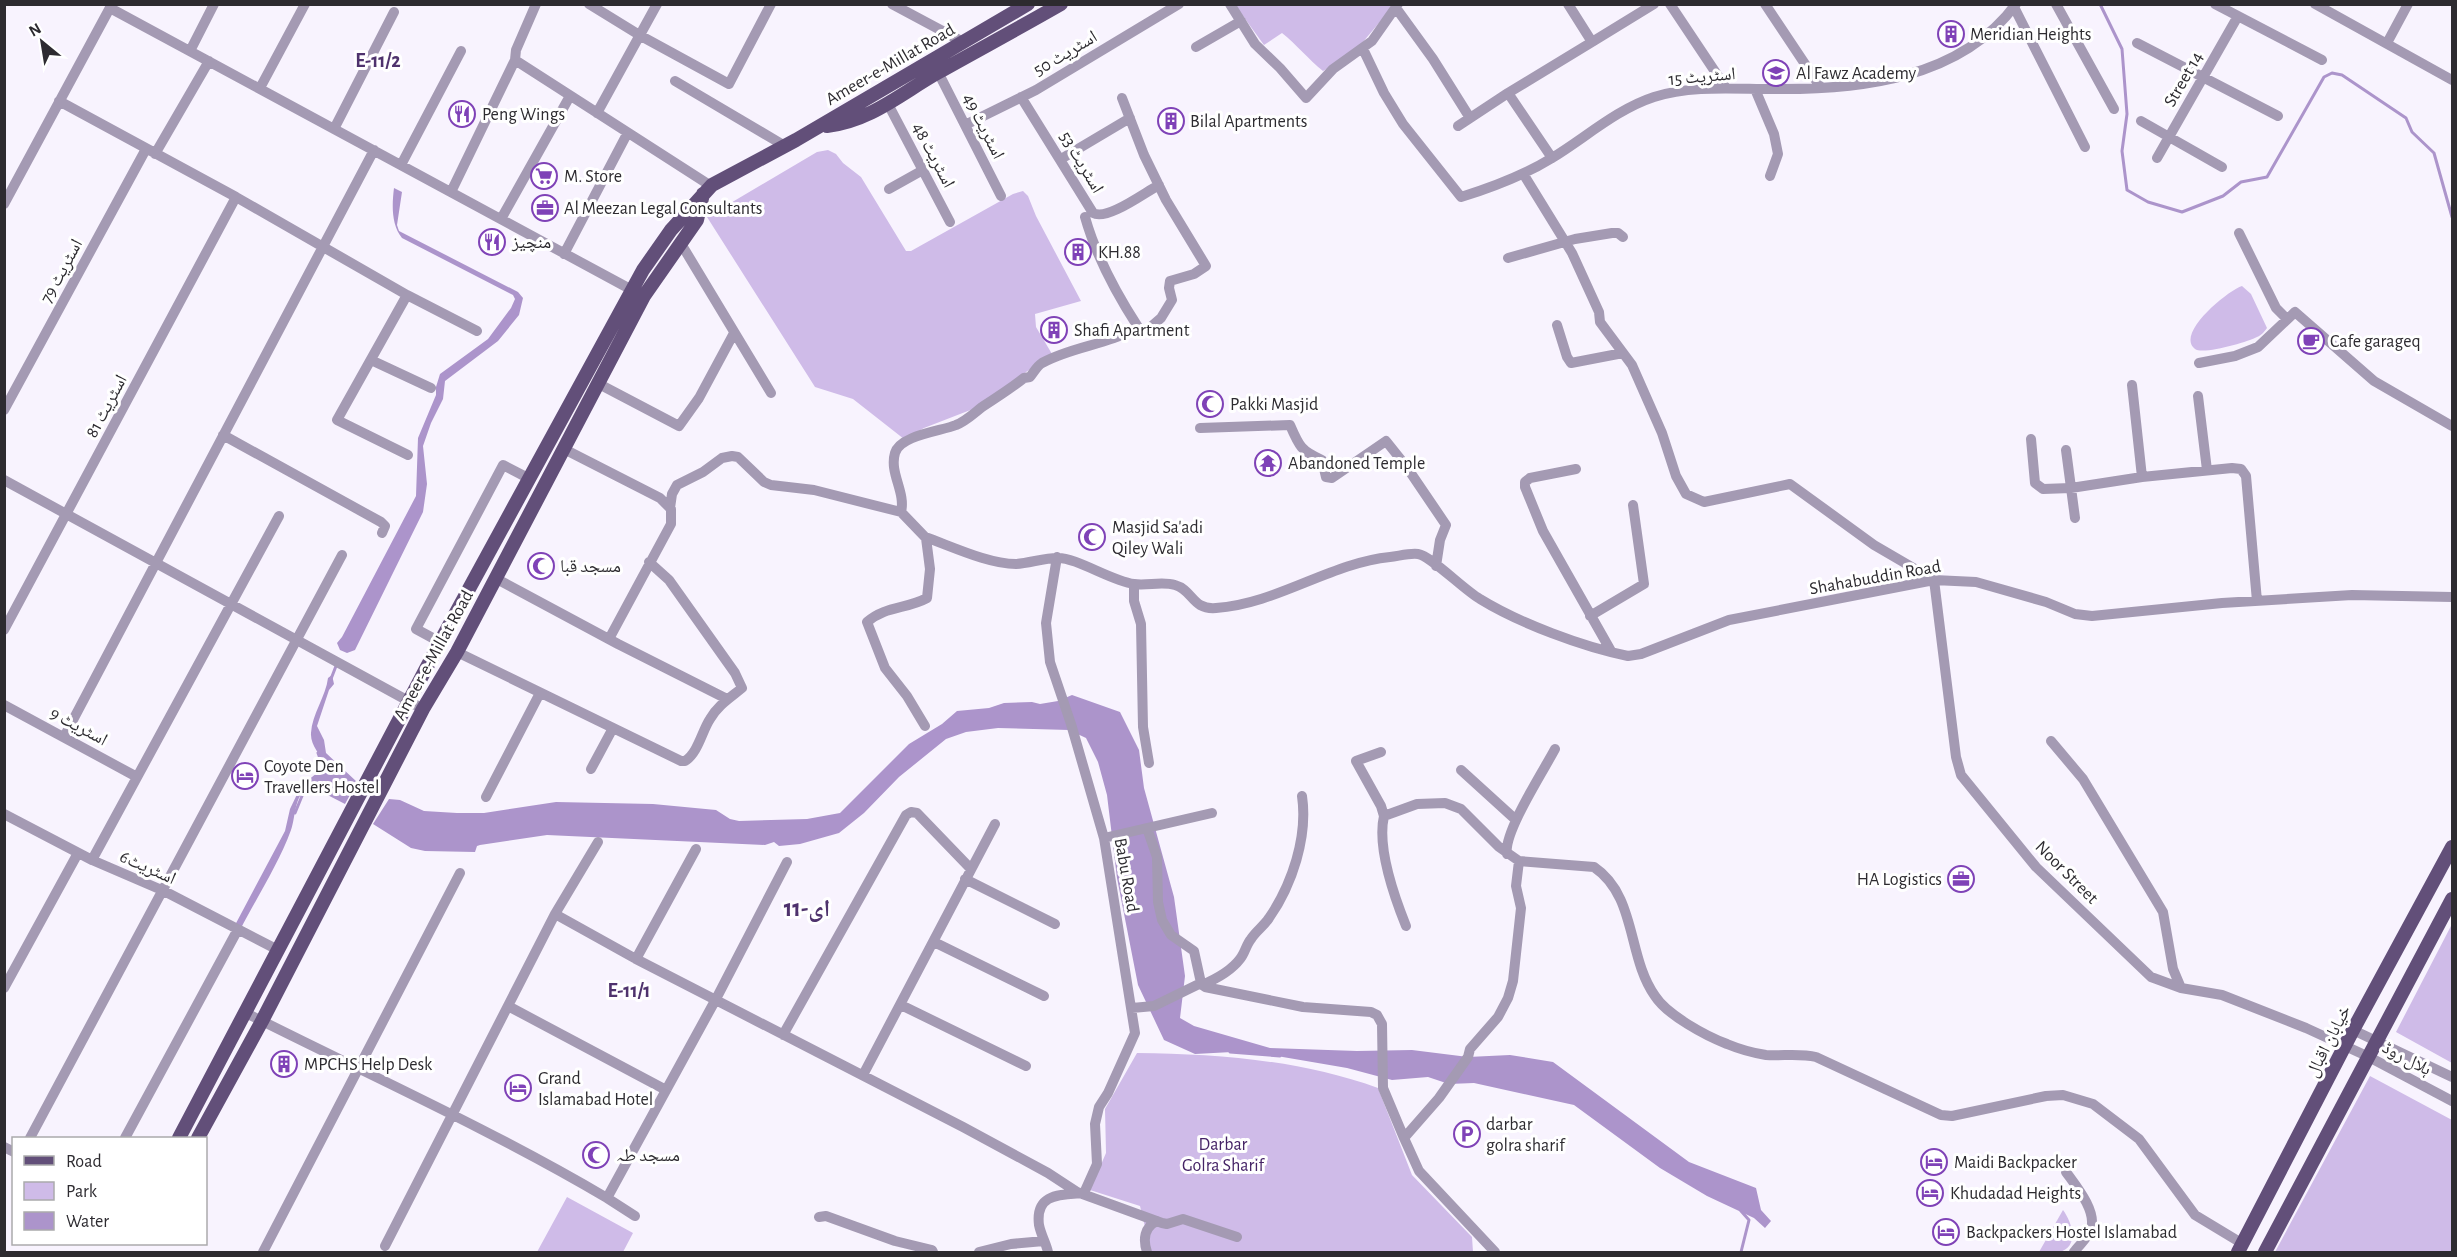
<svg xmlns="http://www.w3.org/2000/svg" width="2457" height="1257" viewBox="0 0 2457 1257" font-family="'Alegreya Sans','Noto Naskh Arabic',sans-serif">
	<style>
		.green { fill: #cfbbe8 }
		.water { fill: #ac94cb }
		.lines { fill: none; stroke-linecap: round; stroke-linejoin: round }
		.stream { stroke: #ac94cb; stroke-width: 3 }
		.minor { stroke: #a49ab3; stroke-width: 10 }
		.major { stroke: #624f79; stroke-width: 14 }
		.labels { text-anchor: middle; stroke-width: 6; stroke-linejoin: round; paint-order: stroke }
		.poi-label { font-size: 18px; fill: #2d2b30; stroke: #fff; text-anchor: start }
		.street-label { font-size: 18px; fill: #2d2b30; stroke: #fff }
		.park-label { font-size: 18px; fill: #452366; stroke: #fff }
		.neighbourhood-label { font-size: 20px; font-weight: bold; fill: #4f336d; stroke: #fff }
		.district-label { font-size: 24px; font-weight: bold; fill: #4f336d; stroke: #fff }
	</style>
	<rect width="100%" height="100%" fill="#f8f3fe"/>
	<!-- green -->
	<path class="green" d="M1235,5H1394L1352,55L1323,71C1308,59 1297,45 1282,33L1264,45Z
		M828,150L836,154L843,163L861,177L906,251H911L1013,194L1023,191L1028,196L1036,216L1081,301L1035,314L1036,327L1052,354L973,409L924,428L904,439L853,399L815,387L707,217L817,152Z
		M2242,286L2251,294L2267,328C2264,332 2262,335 2257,337C2248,342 2203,355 2195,349C2175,334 2227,291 2242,286Z
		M2452,924V1063L2396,1032Z
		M1137,1053C1219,1054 1300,1060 1378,1088L1412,1175L1472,1237L1473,1252H1151L1140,1206L1090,1190L1106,1153L1105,1109Z
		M2370,1076L2452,1120V1252H2275Z
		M567,1197L633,1233L623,1252H537Z
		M2063,1210C2072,1222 2080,1247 2059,1252C2053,1254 2045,1253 2039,1252Z"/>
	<!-- water -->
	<path class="water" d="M394,188L402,192L397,225L399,231L518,292L523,298L519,315L498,341L445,381L443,399L431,423L423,446L427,484L423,512L355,650L347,653L340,650L337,643L342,637L416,496L418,438L436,395V387L440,374L488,339L511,308L515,299L513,295L402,238C391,225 392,204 394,188Z
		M332,675L334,684L329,690L317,726L324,740L326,753L357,782L345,804L312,787C294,790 296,817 291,830C279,863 256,899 240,930L234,927L285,831L290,809L301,786L323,768C324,756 310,747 311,733C312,714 326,696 328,678Z
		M1072,695L1120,712L1139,750L1144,788L1174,897L1185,976L1180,1018L1194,1026L1270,1048L1357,1051L1412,1050L1468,1057L1510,1055L1553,1062L1689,1162L1756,1188L1761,1210L1771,1221L1765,1228L1754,1218L1707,1196L1660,1168L1574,1105L1474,1083L1449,1084L1428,1077L1392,1080L1347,1068L1277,1056L1232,1052L1195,1054L1164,1040L1138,985L1117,878L1107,795L1098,762L1086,738L1069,730L998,728L966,732L946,739L899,777L864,813L839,833L800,844L779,846L774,842L765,845L547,835L480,845L477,846L475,852L425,851L411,848L373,824L389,799L400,800L424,811L457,813H484L556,802L653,804L716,810L730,819L739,821L807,819L840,813L909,744L942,724L957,711L989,708L1004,703L1032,702L1040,704L1058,701Z"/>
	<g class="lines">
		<!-- stream -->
		<path class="stream" d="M2100,4L2122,49L2127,114L2122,151L2127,190L2148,202L2182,212L2223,196L2241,182L2267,177L2324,77L2332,73L2342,75L2406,118L2412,132L2434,153L2452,217
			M331,679L336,666
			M318,753L324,769
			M295,813L304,791
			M1230,1052L1280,1056
			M1741,1211L1749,1220L1741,1252"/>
		<!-- minor -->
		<path class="minor" d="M589,4L641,36L729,84L771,4
			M892,4L963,42
			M1230,4L1255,44L1280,68L1306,98L1333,69L1372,41L1398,4
			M1670,4L1726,88
			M1765,4L1821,88
			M2056,4L2114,109
			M2215,4L2322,60
			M2315,4L2452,80
			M2014,7L2085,147
			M110,8L632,290
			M1396,8L1433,59L1470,118
			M1592,42L1654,4
			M2137,43L2278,116
			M2387,43L2408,4
			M1196,47L1241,21
			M1363,49L1384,93L1403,124L1461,197C1493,187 1523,176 1552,158C1585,138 1617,109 1654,97C1691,85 1734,89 1772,89C1858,90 1960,80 2016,4
			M190,51L214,4
			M515,60L711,186
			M938,72L1001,196
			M675,81L785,146
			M260,88L305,4
			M1755,89L1774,134L1778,154L1770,176
			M1021,97L1093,213C1107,221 1144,193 1159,185
			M59,101L236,197L407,295L477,331
			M888,104L950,222
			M597,113L657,4
			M2141,121L2222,167
			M965,125L1036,90L1179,4
			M1458,126L1508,93
			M334,129L394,12
			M155,154L209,61
			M1552,158L1508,93L1592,42L1568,4
			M2157,158L2238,16
			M1061,159L1130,118
			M401,165L461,51
			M1524,175L1572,253L1599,312L1600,322L1632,365L1662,433L1676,476L1686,494L1704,502L1790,484L1874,545L1934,580L1956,757L1961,775L2036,867L2151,977L2181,988L2222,995L2306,1028L2369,1057L2452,1101
			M889,189L923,170
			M451,192L515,60L516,50L536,4
			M4,204L112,4
			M1085,217C1096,256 1116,293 1138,327
			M501,219L570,96
			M2239,233L2276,308L2287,319
			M680,242L771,393
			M564,254L627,134
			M1508,258L1575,239L1612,233H1618L1623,237
			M407,295L337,420L408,455
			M1557,325L1567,357L1571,363L1623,353
			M371,360L431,388
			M2199,363L2235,356L2258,347L2295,312L2374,381L2452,426
			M599,384L679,426L699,398L734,333
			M2132,385L2142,477
			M2198,396L2207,470
			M4,410L146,149
			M1200,428L1290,425C1299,446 1301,451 1322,460L1326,477L1332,478L1386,441L1406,466L1446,525L1440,540L1436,566
			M223,435L381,522L385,526L382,533
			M2031,439L2035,483L2043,489L2071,488L2142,477L2232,468L2241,469L2246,476L2257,601
			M564,449L660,498L671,509V524L609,639
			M2066,450L2075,518
			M1576,469L1530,478L1525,482V487L1543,531L1611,651
			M4,480L423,709
			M670,508L672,494L677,485L703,472L722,458L732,456L738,457L764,482L771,485L814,490L901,512L926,538L930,569L927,598C907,609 885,606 867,622L885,668L907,696L925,726
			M901,512C906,492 889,473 895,453C900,435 942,431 956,425C966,421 973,414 982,407C996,398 1010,389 1024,378L1030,377C1034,372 1037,366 1042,363C1073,346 1108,345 1138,327L1146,331L1161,318L1172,300L1169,288L1170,281L1194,274L1206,266L1166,200L1144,155L1122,98
			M925,537C951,546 988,564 1016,564C1030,563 1044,558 1057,558C1076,557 1111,581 1134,584C1147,586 1162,581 1175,585C1193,590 1192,610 1216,608C1277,604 1330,563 1390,557C1399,556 1409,553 1418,554C1431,556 1464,590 1480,599C1519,623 1583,647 1628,656L1641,654L1729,620L1934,580L1976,582L2046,602L2075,614L2092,616L2222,603L2352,595L2452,597
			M495,578L618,644L727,699
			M1134,584V601L1141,624L1143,727L1149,763
			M1590,616L1644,584L1633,505
			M4,630L236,197
			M440,642L416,629L503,465L528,478
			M457,652L681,761H685C698,753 702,731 710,719C718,705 730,698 742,688L735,673L669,580L649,562
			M4,705L137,777
			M64,737L374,150
			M2051,741L2083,779L2163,912L2173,969L2181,988
			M1381,752L1356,761L1381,806L1384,816
			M591,769L613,728
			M1461,770L1516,820
			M486,797L540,693
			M4,814L92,860L164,891L278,950
			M1147,828L1212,813
			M1104,838L1147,828L1157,857L1158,902L1162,920L1171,935L1194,951L1201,983L1205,987L1303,1007L1371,1012L1377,1015L1382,1024L1383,1088L1404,1138
			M1507,854C1503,833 1544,770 1555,749
			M92,860L279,516
			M965,879L1055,924
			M555,914L636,959L963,1127L1048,1173L1077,1192L1162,1223L1167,1224L1183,1219L1237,1237
			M1406,926C1394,896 1377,846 1384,816L1417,804L1445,803L1461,809L1499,847L1519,861L1594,867C1637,896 1627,957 1655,996C1667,1015 1706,1036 1727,1044C1739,1049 1753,1053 1766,1055C1783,1056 1800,1053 1816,1057L1941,1115L1952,1116L2046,1096L2063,1095L2093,1104L2139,1139L2195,1215L2243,1244
			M934,942L1044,996
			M636,959L696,849
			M1202,985C1216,979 1231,971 1240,959C1245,953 1246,945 1251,939C1256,931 1264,926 1269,918C1292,885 1308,837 1302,796
			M4,988L78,853
			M901,1005L1026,1066
			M508,1006L666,1090
			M1132,1008L1154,1006L1201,983
			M246,1013C367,1074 490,1129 607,1198L716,999L787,862
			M2353,1030L2452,1077
			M783,1035L906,815L911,812L917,813L970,868
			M863,1075L995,824
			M30,1138L342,555
			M125,1138L237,931
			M4,1147L14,1152
			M2066,1172C2076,1186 2097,1211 2091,1229C2088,1238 2079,1245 2074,1252
			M607,1198L635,1216
			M819,1217L826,1216L895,1241L932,1250L933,1252
			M385,1246L555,914L598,842
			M263,1252L460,873
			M979,1252L1011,1244L1044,1241
			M1048,1252C1046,1243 1041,1235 1039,1225C1035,1193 1060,1195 1084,1193L1097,1164L1095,1124L1099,1107L1108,1093L1135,1033L1104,838L1071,724L1050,662L1046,623L1057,557
			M1147,1252C1143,1240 1144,1227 1157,1221
			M1495,1252L1419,1171L1404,1138L1439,1098L1468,1057L1470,1049L1498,1017L1508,998L1513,981L1521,908L1516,886L1519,861"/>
		<!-- major -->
		<path class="major" d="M827,126C871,121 903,92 939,72C980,49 1021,27 1061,4
			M179,1138L440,642L643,270L671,230L712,185L796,140L1028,4
			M198,1138L262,1021L423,709L457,652L644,296L697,220L703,194
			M2238,1252L2353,1030L2452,847
			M2265,1252L2452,899"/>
	</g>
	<!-- icons -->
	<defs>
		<symbol id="building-ring" viewBox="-11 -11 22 22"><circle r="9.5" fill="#fff" stroke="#7f42b7" stroke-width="1.5"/><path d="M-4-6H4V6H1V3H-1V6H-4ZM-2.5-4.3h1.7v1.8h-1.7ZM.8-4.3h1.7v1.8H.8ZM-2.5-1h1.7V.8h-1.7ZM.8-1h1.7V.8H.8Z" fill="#7f42b7"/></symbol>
		<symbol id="school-ring" viewBox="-11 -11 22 22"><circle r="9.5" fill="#fff" stroke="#7f42b7" stroke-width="1.5"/><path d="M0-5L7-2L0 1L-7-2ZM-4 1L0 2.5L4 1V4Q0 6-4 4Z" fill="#7f42b7"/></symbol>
		<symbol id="restaurant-ring" viewBox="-11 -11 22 22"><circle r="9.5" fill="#fff" stroke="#7f42b7" stroke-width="1.5"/><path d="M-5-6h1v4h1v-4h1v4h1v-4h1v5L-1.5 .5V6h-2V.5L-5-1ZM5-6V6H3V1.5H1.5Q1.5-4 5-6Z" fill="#7f42b7"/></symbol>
		<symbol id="supermarket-ring" viewBox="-11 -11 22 22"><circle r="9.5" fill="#fff" stroke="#7f42b7" stroke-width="1.5"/><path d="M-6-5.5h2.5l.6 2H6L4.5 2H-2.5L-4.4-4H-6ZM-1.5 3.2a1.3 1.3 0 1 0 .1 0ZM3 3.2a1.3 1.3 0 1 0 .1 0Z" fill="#7f42b7"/></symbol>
		<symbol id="office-ring" viewBox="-11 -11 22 22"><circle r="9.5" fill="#fff" stroke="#7f42b7" stroke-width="1.5"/><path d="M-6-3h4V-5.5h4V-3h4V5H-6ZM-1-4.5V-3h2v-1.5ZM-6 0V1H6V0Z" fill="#7f42b7"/></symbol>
		<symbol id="cafe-ring" viewBox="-11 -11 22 22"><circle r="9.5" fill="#fff" stroke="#7f42b7" stroke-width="1.5"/><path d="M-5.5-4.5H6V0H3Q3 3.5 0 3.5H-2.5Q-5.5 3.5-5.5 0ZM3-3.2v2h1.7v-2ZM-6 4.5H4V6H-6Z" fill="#7f42b7"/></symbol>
		<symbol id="mosque-ring" viewBox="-11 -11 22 22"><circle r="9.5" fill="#fff" stroke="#7f42b7" stroke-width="1.5"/><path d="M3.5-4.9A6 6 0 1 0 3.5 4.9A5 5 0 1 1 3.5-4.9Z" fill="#7f42b7"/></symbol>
		<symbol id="temple-ring" viewBox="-11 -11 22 22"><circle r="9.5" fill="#fff" stroke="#7f42b7" stroke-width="1.5"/><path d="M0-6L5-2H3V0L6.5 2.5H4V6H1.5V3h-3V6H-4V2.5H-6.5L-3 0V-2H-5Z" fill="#7f42b7"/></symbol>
		<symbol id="hotel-ring" viewBox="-11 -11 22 22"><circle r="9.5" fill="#fff" stroke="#7f42b7" stroke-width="1.5"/><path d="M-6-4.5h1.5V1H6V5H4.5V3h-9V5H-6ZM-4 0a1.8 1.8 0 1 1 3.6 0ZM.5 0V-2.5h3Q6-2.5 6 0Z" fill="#7f42b7"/></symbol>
		<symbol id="parking-ring" viewBox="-11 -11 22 22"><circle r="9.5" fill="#fff" stroke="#7f42b7" stroke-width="1.5"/><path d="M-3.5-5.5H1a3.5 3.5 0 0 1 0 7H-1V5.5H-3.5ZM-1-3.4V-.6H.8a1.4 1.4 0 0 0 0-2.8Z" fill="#7f42b7"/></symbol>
	</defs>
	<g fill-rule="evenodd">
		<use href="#building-ring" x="1936" y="19" width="30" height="30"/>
		<use href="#school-ring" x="1761" y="58" width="30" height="30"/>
		<use href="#restaurant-ring" x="447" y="99" width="30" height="30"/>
		<use href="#building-ring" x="1156" y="106" width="30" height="30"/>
		<use href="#supermarket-ring" x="529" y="161" width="30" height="30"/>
		<use href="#office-ring" x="530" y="193" width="30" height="30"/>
		<use href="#restaurant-ring" x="477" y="227" width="30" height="30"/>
		<use href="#building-ring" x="1063" y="237" width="30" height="30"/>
		<use href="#building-ring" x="1039" y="315" width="30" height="30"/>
		<use href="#cafe-ring" x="2296" y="326" width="30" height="30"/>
		<use href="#mosque-ring" x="1195" y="389" width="30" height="30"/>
		<use href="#temple-ring" x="1253" y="448" width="30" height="30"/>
		<use href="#mosque-ring" x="1077" y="522" width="30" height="30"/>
		<use href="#mosque-ring" x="526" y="551" width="30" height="30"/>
		<use href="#hotel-ring" x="230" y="761" width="30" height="30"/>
		<use href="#office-ring" x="1946" y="864" width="30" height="30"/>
		<use href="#building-ring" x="269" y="1049" width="30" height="30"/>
		<use href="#hotel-ring" x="503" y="1073" width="30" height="30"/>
		<use href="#parking-ring" x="1452" y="1119" width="30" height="30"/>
		<use href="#mosque-ring" x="581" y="1140" width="30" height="30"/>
		<use href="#hotel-ring" x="1919" y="1147" width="30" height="30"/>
		<use href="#hotel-ring" x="1915" y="1178" width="30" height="30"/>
		<use href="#hotel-ring" x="1931" y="1217" width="30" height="30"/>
	</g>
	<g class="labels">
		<!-- poi labels -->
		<g class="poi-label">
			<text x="1970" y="40">Meridian Heights</text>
			<text x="1796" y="79">Al Fawz Academy</text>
			<text x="482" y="120">Peng Wings</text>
			<text x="1190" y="127">Bilal Apartments</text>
			<text x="564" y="182">M. Store</text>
			<text x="564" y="214">Al Meezan Legal Consultants</text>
			<text x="512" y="248">منچیز</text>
			<text x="1098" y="258">KH.88</text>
			<text x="1074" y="336">Shafi Apartment</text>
			<text x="2330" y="347">Cafe garageq</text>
			<text x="1230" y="410">Pakki Masjid</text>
			<text x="1288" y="469">Abandoned Temple</text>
			<text x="1112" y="533">Masjid Sa'adi<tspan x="1112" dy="21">Qiley Wali</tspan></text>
			<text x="560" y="572">مسجد قبا</text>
			<text x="264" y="772">Coyote Den<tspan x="264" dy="21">Travellers Hostel</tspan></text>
			<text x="1942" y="885" text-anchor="end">HA Logistics</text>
			<text x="304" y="1070">MPCHS Help Desk</text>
			<text x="538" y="1084">Grand<tspan x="538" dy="21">Islamabad Hotel</tspan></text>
			<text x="1486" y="1130">darbar<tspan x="1486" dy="21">golra sharif</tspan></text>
			<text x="616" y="1161">مسجد طہ</text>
			<text x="1954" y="1168">Maidi Backpacker</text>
			<text x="1950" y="1199">Khudadad Heights</text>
			<text x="1966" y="1238">Backpackers Hostel Islamabad</text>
		</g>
		<!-- street labels -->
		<g class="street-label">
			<text transform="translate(1065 53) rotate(-31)" y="6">اسٹریٹ 50</text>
			<text transform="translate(890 64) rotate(-30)" y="6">Ameer-e-Millat Road</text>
			<text transform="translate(1702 76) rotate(-5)" y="6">اسٹریٹ 15</text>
			<text transform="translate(2183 79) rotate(-60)" y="6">Street 14</text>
			<text transform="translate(984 126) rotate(63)" y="6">اسٹریٹ 49</text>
			<text transform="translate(934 155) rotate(62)" y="6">اسٹریٹ 48</text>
			<text transform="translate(1082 162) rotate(59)" y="6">اسٹریٹ 53</text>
			<text transform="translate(61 271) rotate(-62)" y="6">اسٹریٹ 79</text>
			<text transform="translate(106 406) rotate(-62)" y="6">اسٹریٹ 81</text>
			<text transform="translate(1875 577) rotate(-10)" y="6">Shahabuddin Road</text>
			<text transform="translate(433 655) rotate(-61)" y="6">Ameer-e-Millat Road</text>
			<text transform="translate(79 726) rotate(28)" y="6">اسٹریٹ 9</text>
			<text transform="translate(148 867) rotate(24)" y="6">اسٹریٹ6</text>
			<text transform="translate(2067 872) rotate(45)" y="6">Noor Street</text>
			<text transform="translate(1127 875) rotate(80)" y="6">Babu Road</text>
			<text transform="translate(2328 1041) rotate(-63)" y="6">خیابان اقبال</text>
			<text transform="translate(2407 1058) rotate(28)" y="6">ہلال روڈ</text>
		</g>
		<!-- park labels -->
		<g class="park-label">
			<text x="1223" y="1150">Darbar<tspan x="1223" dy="21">Golra Sharif</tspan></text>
		</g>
		<!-- neighbourhood labels -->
		<g class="neighbourhood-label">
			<text x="378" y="67">E-11/2</text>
			<text x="629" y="997">E-11/1</text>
		</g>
		<!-- district labels -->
		<g class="district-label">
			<text x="807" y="916">ای-11</text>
		</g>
	</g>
	<!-- border -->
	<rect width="2457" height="1257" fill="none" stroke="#2d2b30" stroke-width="12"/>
	<!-- legend -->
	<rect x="12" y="1137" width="195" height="108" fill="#ffffff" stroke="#abaaac" stroke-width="1.5"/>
	<rect x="24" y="1156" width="30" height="9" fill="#624f79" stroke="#abaaac" stroke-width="1.5"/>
	<text x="66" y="1167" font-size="18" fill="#2d2b30">Road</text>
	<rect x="24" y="1182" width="30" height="18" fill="#cfbbe8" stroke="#abaaac" stroke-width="1.5"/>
	<text x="66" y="1197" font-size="18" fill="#2d2b30">Park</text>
	<rect x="24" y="1212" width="30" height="18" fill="#ac94cb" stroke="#abaaac" stroke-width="1.5"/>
	<text x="66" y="1227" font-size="18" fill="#2d2b30">Water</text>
	<!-- north arrow -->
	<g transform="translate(42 42) rotate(330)" stroke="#ffffff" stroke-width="4.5" paint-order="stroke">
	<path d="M0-4.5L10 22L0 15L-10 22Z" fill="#2d2b30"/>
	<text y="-9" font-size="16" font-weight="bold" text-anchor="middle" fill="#2d2b30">N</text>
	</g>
</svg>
